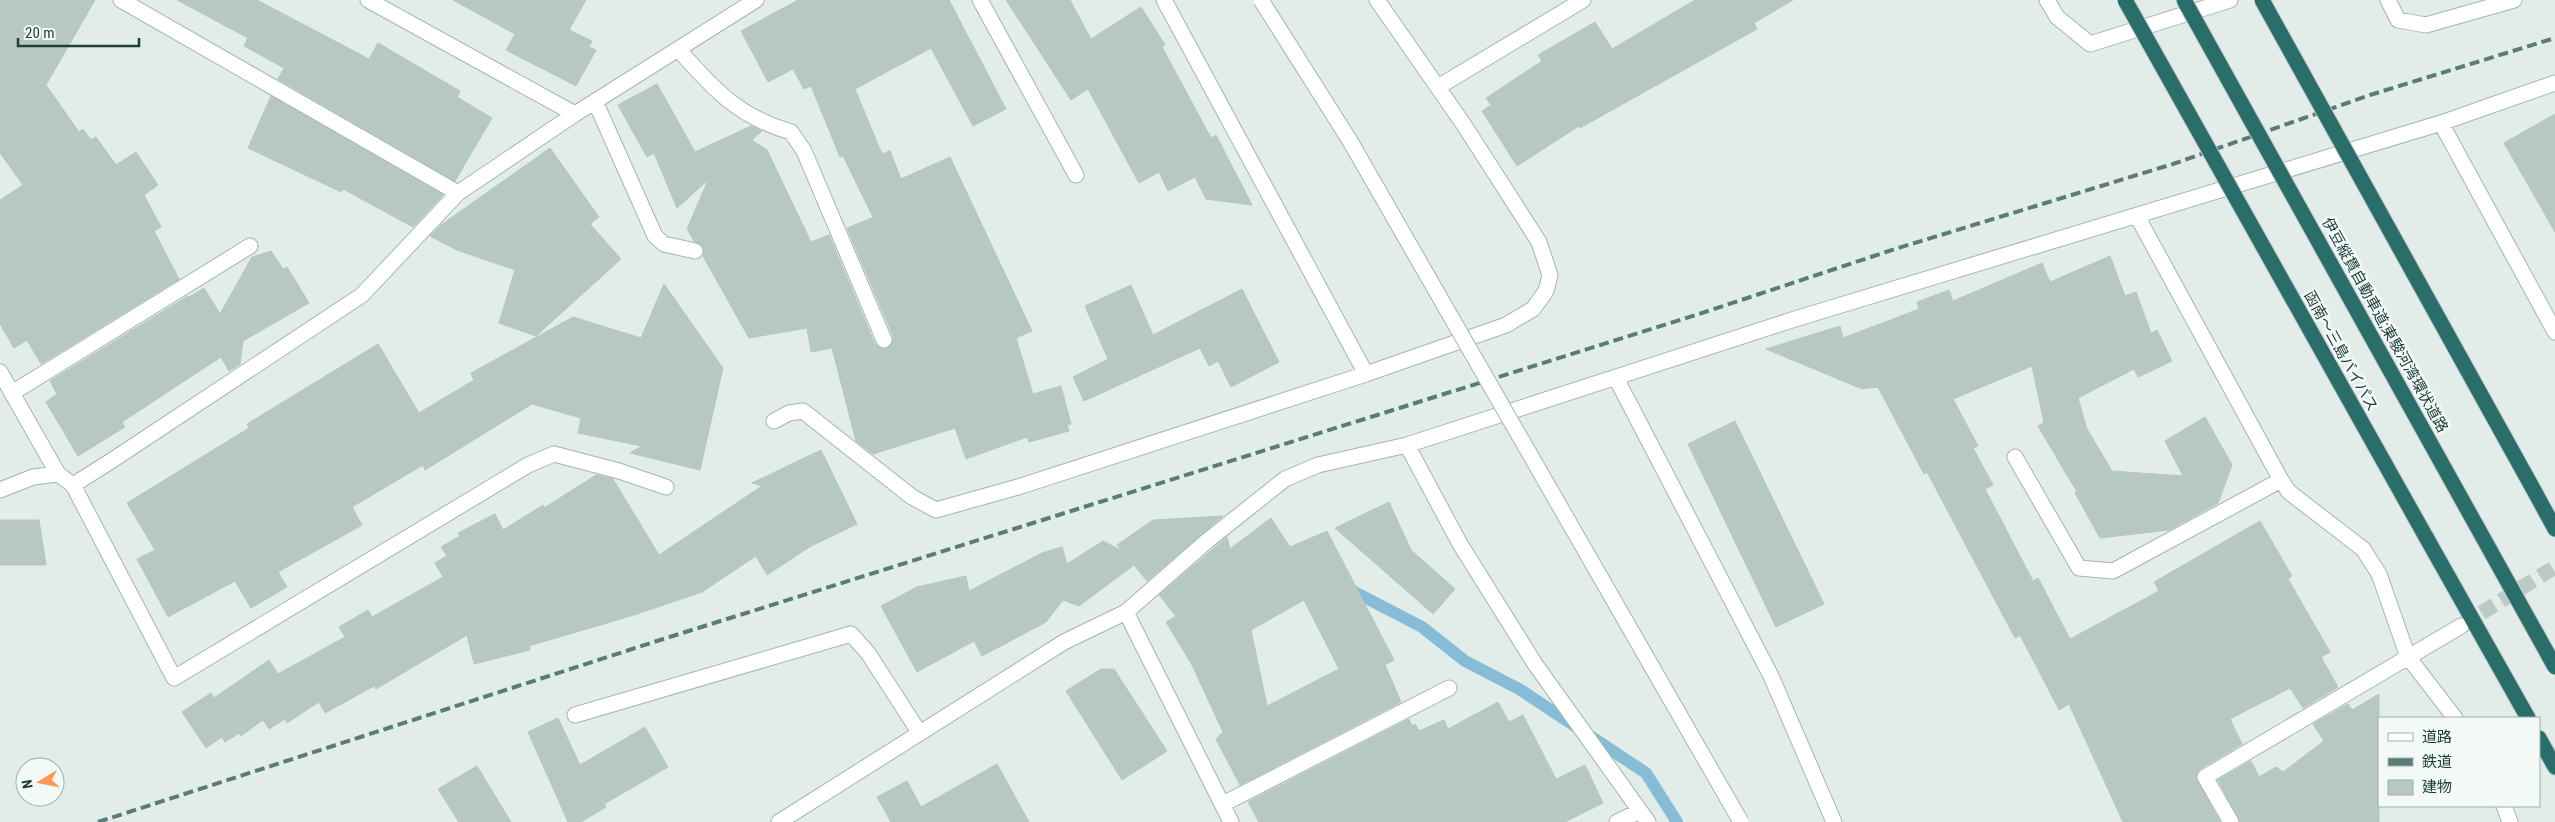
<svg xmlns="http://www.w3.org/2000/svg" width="2555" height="822" viewBox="0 0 2555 822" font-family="'Roboto Condensed','Noto Sans JP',sans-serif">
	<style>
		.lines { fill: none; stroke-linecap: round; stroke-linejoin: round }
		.stream { stroke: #86bcd5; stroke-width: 12 }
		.building { fill: #b7c8c3; stroke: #b3c7c2; fill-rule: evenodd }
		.minor-tunnel { stroke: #bbcac7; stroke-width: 15; stroke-dasharray: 15 8; stroke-linecap: butt }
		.minor-casing { stroke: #a4b5b2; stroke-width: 17 }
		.highway-casing { stroke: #c1c9c8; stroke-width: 17 }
		.minor { stroke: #fff; stroke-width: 15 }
		.highway { stroke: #2a6d6b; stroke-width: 15 }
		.rail { stroke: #5b7b77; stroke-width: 4; stroke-dasharray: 10 5; stroke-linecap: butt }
		.minor-bridge-casing { stroke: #a4b5b2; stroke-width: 17; stroke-linecap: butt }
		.highway-bridge-casing { stroke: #c1c9c8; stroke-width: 17; stroke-linecap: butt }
		.minor-bridge { stroke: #fff; stroke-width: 15 }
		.highway-bridge { stroke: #2a6d6b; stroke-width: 15 }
		.labels { text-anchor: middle; stroke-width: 5; stroke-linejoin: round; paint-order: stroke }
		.street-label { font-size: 15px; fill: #203f3c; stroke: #f2f9f7 }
	</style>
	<rect width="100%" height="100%" fill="#e2edea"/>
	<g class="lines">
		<!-- stream -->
		<path class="stream" d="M1345,587L1422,627L1465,661L1519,689L1646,773L1677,822"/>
	</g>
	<!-- building -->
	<path class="building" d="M0,0H95L46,85L79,132L83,129L91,140L96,137L116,165L136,152L158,185L144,195L161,227L154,231L179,279L41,364L27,340L14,348L0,324V200L23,185L0,153Z
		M177,0H257L369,59L378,43L460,91L457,97L492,118L455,181L278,79L284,68L244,46L248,38Z
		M453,0H586L569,30L592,41L589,47L596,50L576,86L506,50L515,34Z
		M798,0H949L1006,109L973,126L931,48L855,89L882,154L890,151L901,179L950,157L1032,331L1016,338L1033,394L1061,386L1071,424L1067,425L1069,431L1029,442L1027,437L966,459L955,428L873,454L856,441L832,348L811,352L807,328L749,338L703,256L704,248L694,241L687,229L708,180L677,208L654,153L647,157L618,105L657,84L695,152L751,126L762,131L752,140L767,150L811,242L829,235L875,344L882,349L888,348L893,342V336L847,228L872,218L874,219L843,156L840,157L811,86L804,89L793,69L768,82L741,31Z
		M1006,0H1070L1091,39L1141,7L1165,45L1162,47L1211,138L1216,135L1252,205L1206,199L1195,177L1168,191L1159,172L1139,183L1088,89L1071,100Z
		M1695,0H1793L1754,23L1757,29L1580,128L1579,126L1517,166L1482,111L1491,105L1486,98L1542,61L1538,55L1595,22L1612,49Z
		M271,96L443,195L413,227L343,189L341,192L248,148Z
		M2555,114V232L2504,143Z
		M550,148L599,217L590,224L621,259L536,336L499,323L515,270L457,250L430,236L441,225Z
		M271,251L283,269L287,267L309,303L243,341L240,364L229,371L221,357L122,422L125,427L78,456L46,402L57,394L50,381L188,296L189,297L204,288L220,314L252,257Z
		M2110,256L2125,296L2136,292L2151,333L2157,330L2172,361L2138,377L2134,369L2078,398L2087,429L2112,471L2183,476L2165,441L2205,417L2232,465L2218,503L2169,530L2100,538L2075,493L2077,492L2038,426L2044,423L2032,366L1953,399L1978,446L1973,448L1993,485L1985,489L2033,581L2038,578L2070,639L2159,591L2154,582L2260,521L2292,576L2288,579L2330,652L2321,657L2338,687L2303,708L2290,688L2230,719L2242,744L2200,769L2196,777L2220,822H2123L2069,704L2059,710L2020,635L2015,638L1927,472L1924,474L1878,387L1862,389L1766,349L1840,326L1843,338L1919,309L1917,302L1949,290L1953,301L2042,263L2050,282Z
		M664,284L723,368L700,470L630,453L642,446L578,433L581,418L532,404L425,470L423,465L352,507L362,525L278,572L287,587L251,608L235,581L168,617L137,559L155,550L127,503L249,428L247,424L378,344L419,413L474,380L471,373L573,317L641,338Z
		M1131,285L1153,335L1242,289L1279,362L1231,387L1218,361L1209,366L1200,348L1084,401L1073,377L1108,359L1085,306Z
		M1735,421L1824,604L1776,627L1688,444Z
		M821,450L857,524L811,546L767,575L756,556L702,592L634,615L529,646L530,650L474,664L467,635L376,689L374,686L325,713L319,702L287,723L285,719L269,729L263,720L241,736L239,733L225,742L222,737L206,748L182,712L211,693L214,698L269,660L278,674L345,637L339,627L368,610L372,617L443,577L435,563L447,556L441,547L460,536L458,533L495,514L503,530L543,505L544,508L596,475L613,479L659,555L762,486L752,483Z
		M1389,502L1411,550L1455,589L1433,614L1335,528Z
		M1223,516L1147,581L1134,565L1079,606L1063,600L1046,622L982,656L974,641L917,672L881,606L917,587L966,576L969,591L1042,553L1062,547L1067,564L1103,541L1122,551L1117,545L1153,520Z
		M1271,518L1290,547L1327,531L1394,660L1385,665L1401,702L1240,785L1216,739L1223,732L1192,665L1166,622L1176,616L1159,595L1227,537L1230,549ZM1304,600L1339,669L1267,706L1251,630Z
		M0,520H39L46,565H0Z
		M1101,669H1114L1167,751L1122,780L1066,691Z
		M2379,694V822H2240L2218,780L2251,761L2259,777L2276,767L2283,772L2324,741L2313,724L2348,704L2352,710Z
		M1498,702L1509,722L1523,715L1556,779L1585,765L1603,803L1565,822H1259L1248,802L1409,719L1412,726L1415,724L1419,731L1444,720L1448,729Z
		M558,718L580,765L645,727L668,767L604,804L606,807L581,822H568L528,732Z
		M997,764L1029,822H891L877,797L907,781L921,807Z
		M477,766L511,822H459L438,789Z"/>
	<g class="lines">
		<!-- minor-tunnel -->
		<path class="minor-tunnel" d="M2462,625L2555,567"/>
		<defs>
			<path id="minor" d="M121,0L458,193
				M368,0L575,114
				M980,0L1076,175
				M1164,0L1366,374
				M2047,0L2057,17L2090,44L2230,0
				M2388,0L2398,20L2426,25L2514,0
				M679,50C714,90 739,117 791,132L804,151L884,340
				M1438,87L1583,0
				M595,101L655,236L664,244L695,251
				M2441,123L2555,332
				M2137,216L2281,480L2289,492L2363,549L2379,574L2408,657L2455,718
				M0,372L58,474
				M1616,378L1771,676L1834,822
				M12,393L250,246
				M774,421L789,413L803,411L912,497L936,510L1018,487L1366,374L1506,325L1533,309L1546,291L1550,275L1539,242L1464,125L1377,0
				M1407,445L1460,544L1535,664L1648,822
				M2015,457L2079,568L2113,571L2281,480
				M73,485L174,678L528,465L554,454L619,471L666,487
				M0,490L33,477L58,474L73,485L111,461L362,295L458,193L575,114L756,0
				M1126,612L1231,822
				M575,715L851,634L868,653L919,732
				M1223,804L1449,688
				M2504,806L2510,822
				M779,822L1064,642L1126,612L1207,541L1285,479L1318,465L1407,445L1795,319L2441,123L2555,83
				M1617,822L1640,811
				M2231,822L2205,777L2461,626"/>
			<path id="highway" d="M2531,485L2555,529
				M2426,537L2528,718
				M2539,738L2555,767"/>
		</defs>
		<!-- minor casing -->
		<use href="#minor" class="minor-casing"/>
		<!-- highway casing -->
		<use href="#highway" class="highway-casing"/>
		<!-- minor -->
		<use href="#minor" class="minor"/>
		<!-- highway -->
		<use href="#highway" class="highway"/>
		<!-- rail -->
		<path class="rail" d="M98,822L660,640L1696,315L1895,249L2173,164L2370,95L2555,38"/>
		<defs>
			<path id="minor-bridge" d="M1261,0L1350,141L1741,822"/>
			<path id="highway-bridge" d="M2125,0L2426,537
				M2184,0L2555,667
				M2262,0L2531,485"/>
		</defs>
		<!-- minor-bridge casing -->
		<use href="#minor-bridge" class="minor-bridge-casing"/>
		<!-- highway-bridge casing -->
		<use href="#highway-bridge" class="highway-bridge-casing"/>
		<!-- minor-bridge -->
		<use href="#minor-bridge" class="minor-bridge"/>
		<!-- highway-bridge -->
		<use href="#highway-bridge" class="highway-bridge"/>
	</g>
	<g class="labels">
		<!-- street labels -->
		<g class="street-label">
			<text transform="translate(2385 325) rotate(61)" y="5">伊豆縦貫自動車道;東駿河湾環状道路</text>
			<text transform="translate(2341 351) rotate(61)" y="5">函南～三島バイパス</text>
		</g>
	</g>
	<!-- legend -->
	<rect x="2378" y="717" width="162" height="90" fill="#f2f9f7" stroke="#9eafac"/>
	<rect x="2388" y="733" width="25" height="8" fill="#ffffff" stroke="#9eafac"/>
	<text x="2422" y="742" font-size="15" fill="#203f3c">道路</text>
	<rect x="2388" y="758" width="25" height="8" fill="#5b7b77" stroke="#9eafac"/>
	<text x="2422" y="767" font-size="15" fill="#203f3c">鉄道</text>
	<rect x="2388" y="780" width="25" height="15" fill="#b7c8c3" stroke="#9eafac"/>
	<text x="2422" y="792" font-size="15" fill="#203f3c">建物</text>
	<!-- north arrow -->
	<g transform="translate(40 782) rotate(260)"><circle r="24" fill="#f2f9f7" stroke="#9eafac"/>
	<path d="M0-4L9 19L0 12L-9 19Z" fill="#fb9852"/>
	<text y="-8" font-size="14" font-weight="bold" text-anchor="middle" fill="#203f3c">N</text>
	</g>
	<!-- scale -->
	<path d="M18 38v8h121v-8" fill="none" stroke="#203f3c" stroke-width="2.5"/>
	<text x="25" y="38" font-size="15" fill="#203f3c" stroke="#f2f9f7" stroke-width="4" paint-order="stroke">20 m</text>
</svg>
